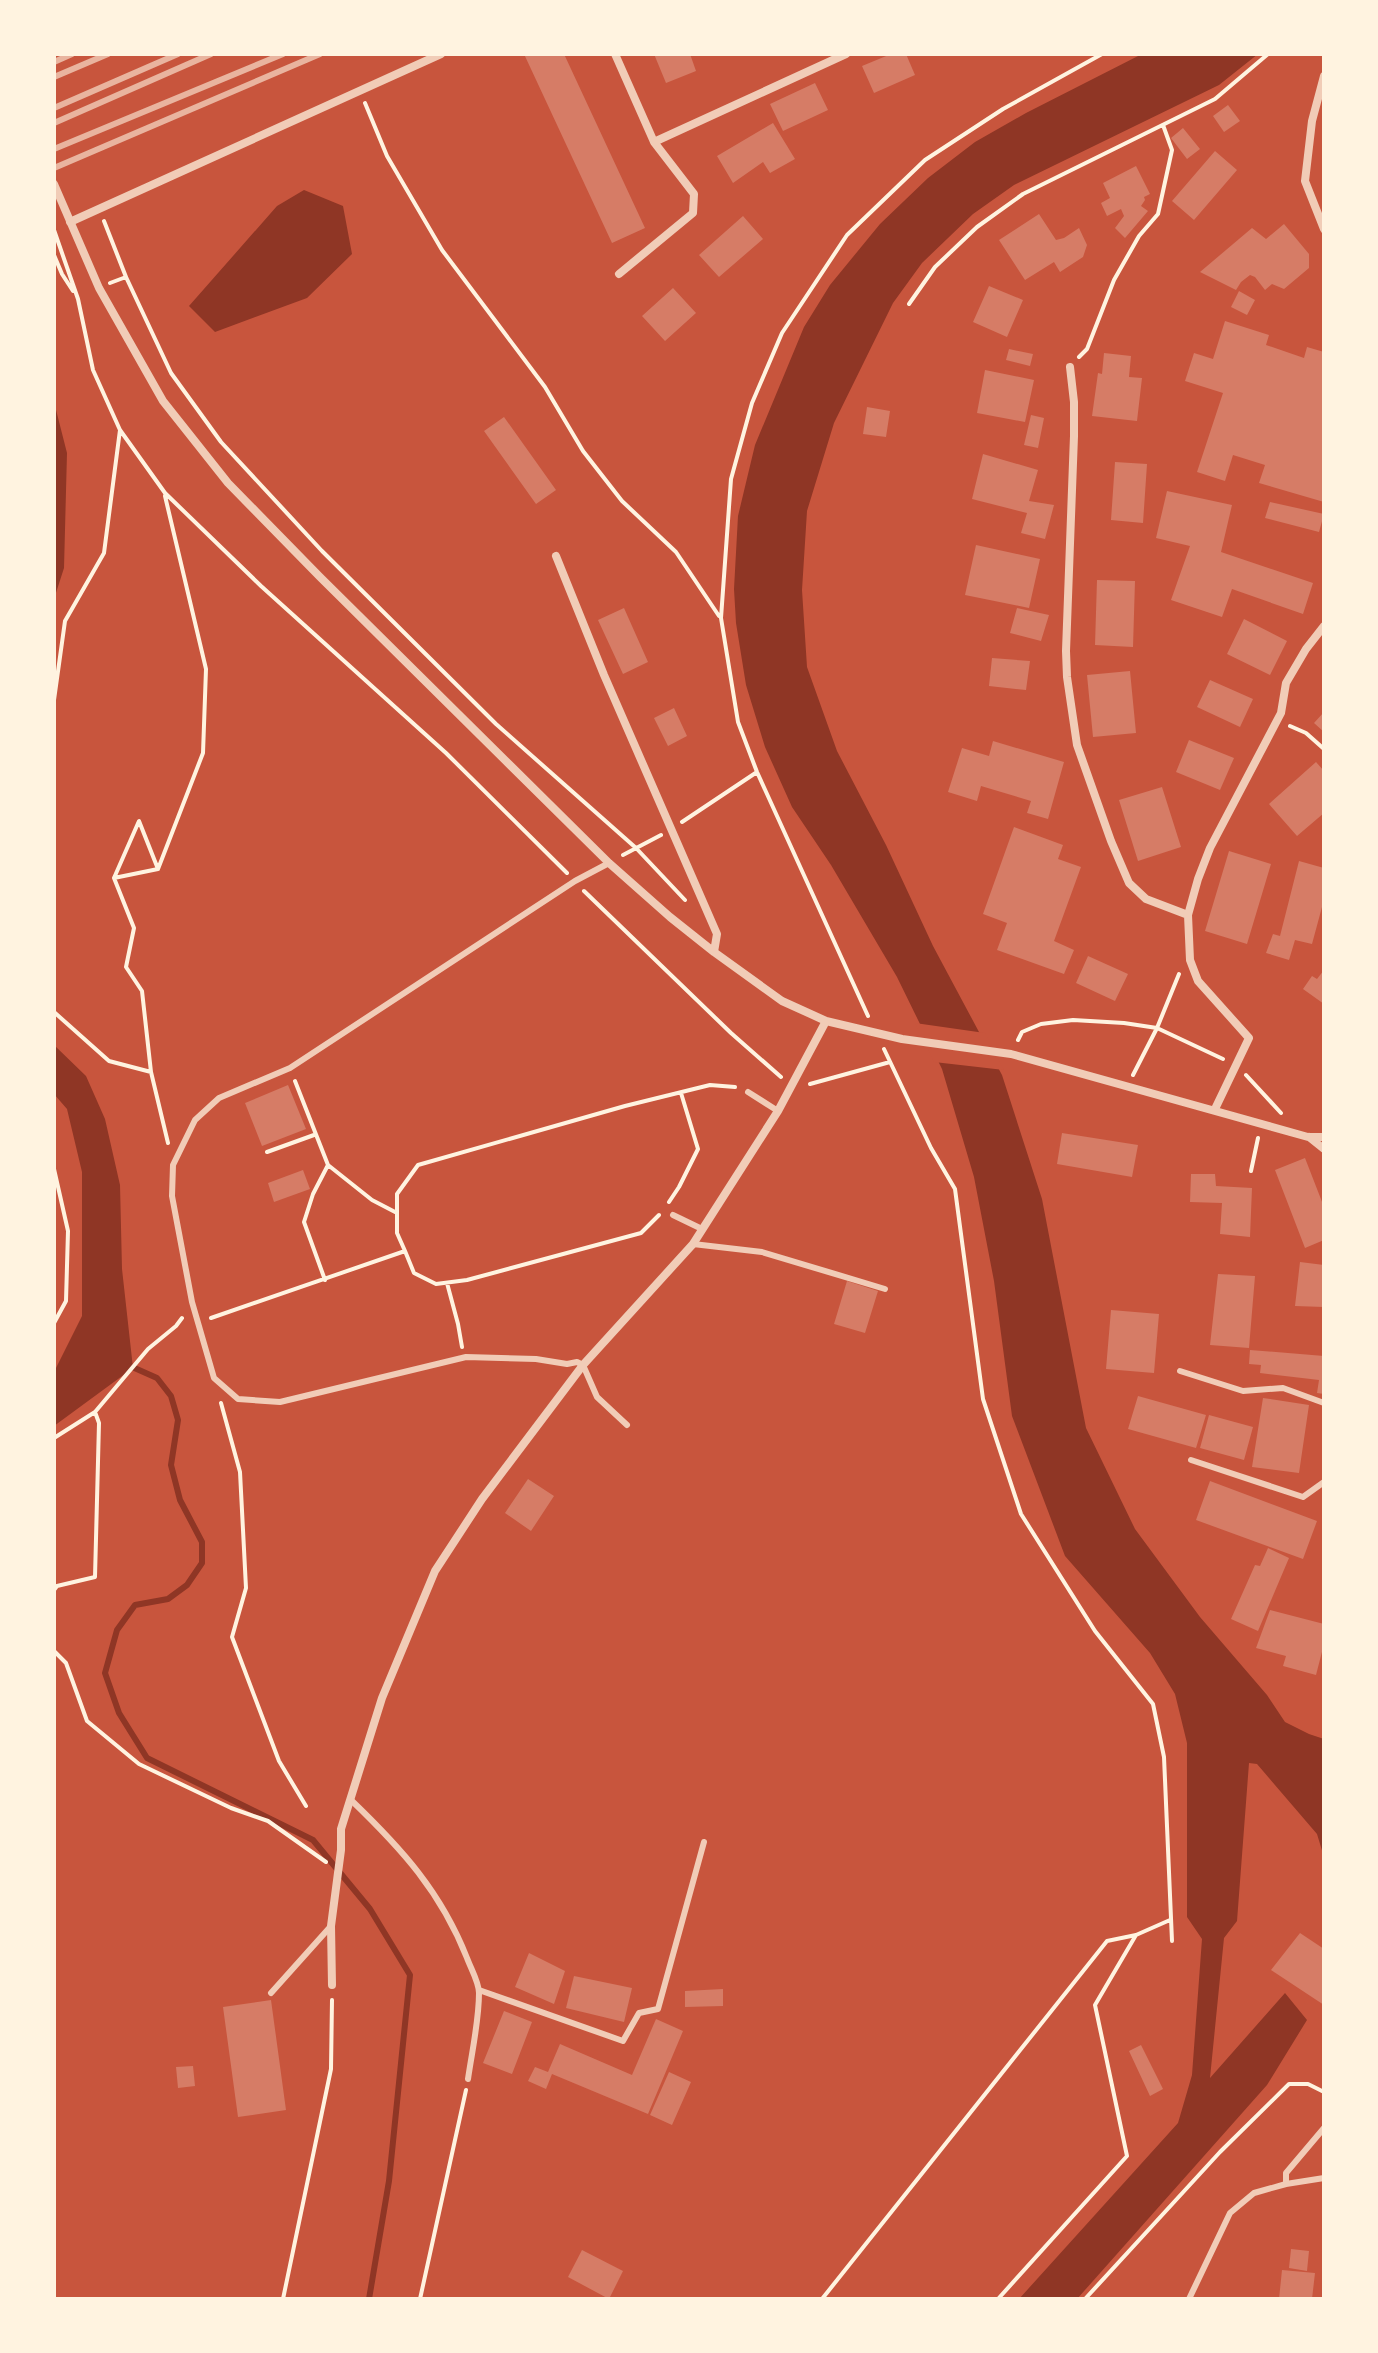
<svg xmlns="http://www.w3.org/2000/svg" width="1378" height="2353" viewBox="0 0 1378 2353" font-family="Mulish,sans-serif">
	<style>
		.water { fill: #8f3625 }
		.pier { fill: #c8553d }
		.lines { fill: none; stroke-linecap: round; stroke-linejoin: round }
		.stream { stroke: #8f3625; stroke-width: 6 }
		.building { fill: #d67c66 }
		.path { stroke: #fff3e0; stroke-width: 4 }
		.service { stroke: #f1ccb7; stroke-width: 6 }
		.minor { stroke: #f1ccb7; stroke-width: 8 }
		.rail { stroke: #e9b49f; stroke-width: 6 }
	</style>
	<rect width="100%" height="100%" fill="#c8553d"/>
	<!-- water -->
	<path class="water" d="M1142,54H1258L1219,85L1014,185L973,214L922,263L893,303L834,423L807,511L802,590L807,667L837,751L886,845L933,946L1002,1075L1042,1199L1086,1428L1135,1529L1200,1617L1267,1695L1285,1722L1309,1734L1324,1739V1857L1317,1834L1257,1764L1249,1763L1237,1921L1224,1938L1210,2078L1285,1993L1307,2020L1267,2085L1077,2299H1019L1178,2123L1192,2075L1202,1939L1187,1917V1743L1175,1694L1150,1653L1065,1556L1012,1416L994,1281L974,1177L942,1069L897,977L831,865L792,807L765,747L746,685L736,623L734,589L738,516L755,445L804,327L830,285L880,224L928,178L975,142L1026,113Z
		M304,190L343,206L352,254L307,298L215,332L189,306L277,206Z
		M54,402L67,453L64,568L54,599Z
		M54,1045L86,1076L105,1119L120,1185L122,1269L133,1368L54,1426V1372L82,1316V1172L67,1109L54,1094Z"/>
	<!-- pier -->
	<path class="pier" d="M915,1023L985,1033L1004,1070L934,1062Z"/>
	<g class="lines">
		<!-- stream -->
		<path class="stream" d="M130,1366L157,1378L171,1396L178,1420L171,1465L180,1500L202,1542V1563L187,1585L168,1599L135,1605L117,1630L105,1673L119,1713L147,1758L313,1840L370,1909L410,1975L389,2181L369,2299"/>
	</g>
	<!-- building -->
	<path class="building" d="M524,54H564L645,228L612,243Z
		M654,54H690L696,71L666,83Z
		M891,54H906L915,75L874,93L862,66Z
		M815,83L828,110L783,131L770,104Z
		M1228,105L1240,121L1224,132L1213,116Z
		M773,123L795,159L770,173L763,162L733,183L717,156Z
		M1183,128L1200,149L1187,159L1171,138Z
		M1215,151L1237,170L1194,220L1172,201Z
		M1136,166L1150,194L1144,197L1145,200L1141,206L1148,211L1125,238L1115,228L1124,216L1121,209L1107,216L1101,203L1110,198L1103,183Z
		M1039,214L1056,240L1064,238L1079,228L1087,245L1083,257L1060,272L1054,262L1025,280L999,240Z
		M743,216L763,239L719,277L699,255Z
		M1284,224L1309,254V268L1284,289L1272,284L1265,290L1255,277L1250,275L1241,282L1236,290L1200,272L1252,228L1266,239Z
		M989,286L1023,300L1007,337L973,322Z
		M673,288L696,313L665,341L642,316Z
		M1239,291L1255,300L1247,315L1231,307Z
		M1225,321L1269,335L1266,345L1304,358L1307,347L1324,352V463L1322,469L1324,470V502L1259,483L1265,465L1233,455L1225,481L1197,472L1223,393L1185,381L1194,353L1213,359Z
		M1009,349L1033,354L1030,366L1006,360Z
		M1104,353L1131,356L1129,377L1142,378L1137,421L1092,416L1098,373L1102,374Z
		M985,370L1034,380L1025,422L977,413Z
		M867,407L890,411L886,437L863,434Z
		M1031,415L1044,418L1038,448L1024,445Z
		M504,417L556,490L536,504L484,431Z
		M983,454L1038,470L1029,501L1054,505L1045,539L1021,533L1027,513L972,499Z
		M1115,462L1147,464L1143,523L1111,520Z
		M1167,491L1232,505L1221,552L1313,583L1303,614L1232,589L1222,617L1171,600L1190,546L1156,538Z
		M1270,502L1324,514L1319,532L1265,518Z
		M976,545L1040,559L1029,608L965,595Z
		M1097,580L1135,581L1133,647L1095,645Z
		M624,608L648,662L623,674L598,620Z
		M1017,608L1049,615L1041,641L1010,633Z
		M1244,619L1287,641L1270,675L1227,654Z
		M992,658L1030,661L1026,690L989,686Z
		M1130,671L1136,733L1093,737L1087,675Z
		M1210,680L1253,699L1240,727L1197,707Z
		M674,708L687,736L668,746L654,718Z
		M1324,712V732L1314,723Z
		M1189,740L1234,758L1220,790L1176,772Z
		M993,741L1064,762L1048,819L1027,813L1031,801L981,786L977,801L948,792L962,748L989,756Z
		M1316,762L1324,771V813L1297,836L1269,804Z
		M1162,787L1181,847L1138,861L1119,800Z
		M1014,827L1063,845L1058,859L1081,867L1054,941L1074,950L1064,974L997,950L1007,923L983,914Z
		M1229,851L1271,864L1247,944L1205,931Z
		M1299,861L1324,868V908L1322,907L1312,944L1295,940L1289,960L1266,953L1273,934L1280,936Z
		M1088,956L1128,974L1115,1001L1076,983Z
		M1324,970V1004L1303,989L1312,976L1317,979Z
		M288,1085L306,1129L262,1146L245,1103Z
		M1062,1133L1138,1145L1132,1177L1057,1164Z
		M1305,1158L1324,1207V1240L1305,1248L1275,1170Z
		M303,1170L310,1189L274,1202L268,1183Z
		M1191,1174H1215L1216,1186L1252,1188L1250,1237L1220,1234L1222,1203L1190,1202Z
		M1300,1262L1324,1265V1307L1295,1306Z
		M1218,1274L1255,1276L1249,1348L1210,1345Z
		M847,1281L878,1291L865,1333L834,1324Z
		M1111,1310L1159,1314L1154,1373L1106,1369Z
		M1250,1350L1324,1356V1394L1317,1393L1319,1380L1260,1373L1261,1365L1249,1364Z
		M1138,1396L1206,1415L1196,1448L1128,1429Z
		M1263,1398L1309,1405L1299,1473L1252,1467Z
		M1209,1415L1253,1427L1244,1460L1200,1448Z
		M528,1479L554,1496L531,1531L505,1513Z
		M1210,1481L1317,1521L1303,1559L1196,1520Z
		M1268,1548L1289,1558L1258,1631L1231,1619L1255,1565L1260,1566Z
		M1270,1610L1324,1624V1644L1316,1675L1283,1666L1286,1656L1256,1648Z
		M1300,1933L1324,1949V2005L1271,1970Z
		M529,1953L565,1971L554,2004L515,1987Z
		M574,1976L632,1988L624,2022L566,2008Z
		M723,1989V2006L685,2007V1991Z
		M271,2000L286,2110L238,2117L223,2007Z
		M504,2011L532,2022L512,2074L483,2063Z
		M656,2019L683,2031L648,2114L552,2074L546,2089L528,2081L535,2067L548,2072L560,2044L632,2075Z
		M1141,2045L1163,2089L1150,2096L1129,2051Z
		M193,2066L195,2086L178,2088L176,2067Z
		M669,2072L691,2082L672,2125L650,2115Z
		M1291,2249L1309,2251L1307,2271L1289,2268Z
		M582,2250L623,2271L609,2299L568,2277Z
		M1282,2270L1315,2273L1312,2299H1279Z"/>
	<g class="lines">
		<!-- path -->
		<path class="path" d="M365,103L387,156L442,250L545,387L583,451L622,501L676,552L719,616
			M104,221L126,277L171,373L221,442L322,551L496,724L636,848L685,900
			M54,230L78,299L93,370L120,430L165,493L261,586L446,753L567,873
			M54,255L62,274L73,291
			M110,283L126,277
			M909,304L935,267L977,227L1023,194L1215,99L1268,54
			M1079,357L1087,349L1114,280L1139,236L1158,214L1172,150L1163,125
			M54,700L65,621L104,553L120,430
			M1290,726L1306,733L1324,749
			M682,822L757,772
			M623,855L661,835
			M158,869L203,753L206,669L165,496
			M114,878L158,869L139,821L114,878L134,928L126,967L142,991L151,1072
			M584,891L731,1033L781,1077
			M54,1012L109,1061L151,1072L168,1143
			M868,1016L757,772L738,722L721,618L731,479L752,403L782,333L847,235L925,160L1003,109L1102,54
			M1018,1040L1022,1032L1041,1024L1073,1020L1124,1023L1157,1028L1223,1059
			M884,1049L931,1148L955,1189L983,1399L1021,1514L1095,1631L1153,1704L1164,1757L1172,1941
			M1133,1075L1157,1028L1179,974
			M1246,1075L1281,1113
			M295,1081L328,1165L313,1194L304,1222L325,1280
			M810,1084L890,1062
			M267,1152L314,1135
			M328,1165L372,1200L397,1213
			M54,1169L68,1231L66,1301L54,1323
			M1251,1171L1258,1138
			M669,1202L679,1187L698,1149L681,1093
			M659,1215L641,1233L467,1280L436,1284L414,1273L405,1251L397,1233V1194L418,1165L625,1106L710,1085L735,1087
			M447,1283L458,1324L462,1347
			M211,1318L405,1251
			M221,1403L240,1472L246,1588L232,1637L279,1761L306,1806
			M54,1438L95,1412L148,1349L176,1326L182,1318
			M54,1590L57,1586L95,1577L99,1423L95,1412
			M54,1651L66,1663L87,1721L139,1764L231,1808L268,1821L326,1862
			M283,2299L331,2069L332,2000
			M420,2299L466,2090
			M822,2299L1107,1941L1136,1935
			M998,2299L1127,2156L1095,2005L1136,1935L1170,1920
			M1085,2299L1220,2152L1289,2084H1308L1324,2092"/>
		<!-- service -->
		<path class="service" d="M609,863L575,881L290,1068L219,1098L195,1120L173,1165L172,1196L192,1302L214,1378L238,1399L280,1402L466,1357L536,1359L567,1364L577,1362L583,1365L597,1397L627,1425
			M748,1092L778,1111
			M673,1215L702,1229
			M693,1244L762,1252L885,1289
			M1180,1371L1243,1391L1283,1388L1324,1403
			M1191,1460L1303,1497L1324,1482
			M351,1800C402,1849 441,1892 467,1958C471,1969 479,1982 479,1993C479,2021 472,2051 468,2079
			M479,1990L623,2041L639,2013L658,2009L704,1842
			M271,1993L331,1926
			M1324,2128L1286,2173V2184L1324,2178
			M1189,2299L1230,2213L1254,2193L1286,2184"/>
		<!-- minor -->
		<path class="minor" d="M615,54L654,142L694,194L693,213L619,274
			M1324,76L1312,121L1305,181L1324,229
			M654,142L846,54
			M54,184L99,288L163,401L228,483L320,577L609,863L670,917L714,952L782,1001L826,1021L902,1039L1011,1054L1308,1137H1324
			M70,222L441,54
			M1070,367L1074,402V436L1066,651L1067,677L1077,745L1111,841L1129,883L1146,899L1188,915
			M556,556L604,675L717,934L714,952
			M1215,1109L1249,1038L1198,981L1190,960L1188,915L1198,879L1210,848L1281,713L1286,683L1306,649L1324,626
			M1309,1137L1324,1149
			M332,1985L331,1926L341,1850V1829L382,1698L435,1571L482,1499L583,1365L693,1244L778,1111L826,1021"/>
		<!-- rail -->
		<path class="rail" d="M54,62L72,54
			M54,77L108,54
			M54,108L178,54
			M54,123L211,54
			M54,149L283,54
			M54,168L320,54"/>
	</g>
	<!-- border -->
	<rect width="1378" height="2353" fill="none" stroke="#fff3e0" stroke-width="112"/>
</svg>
